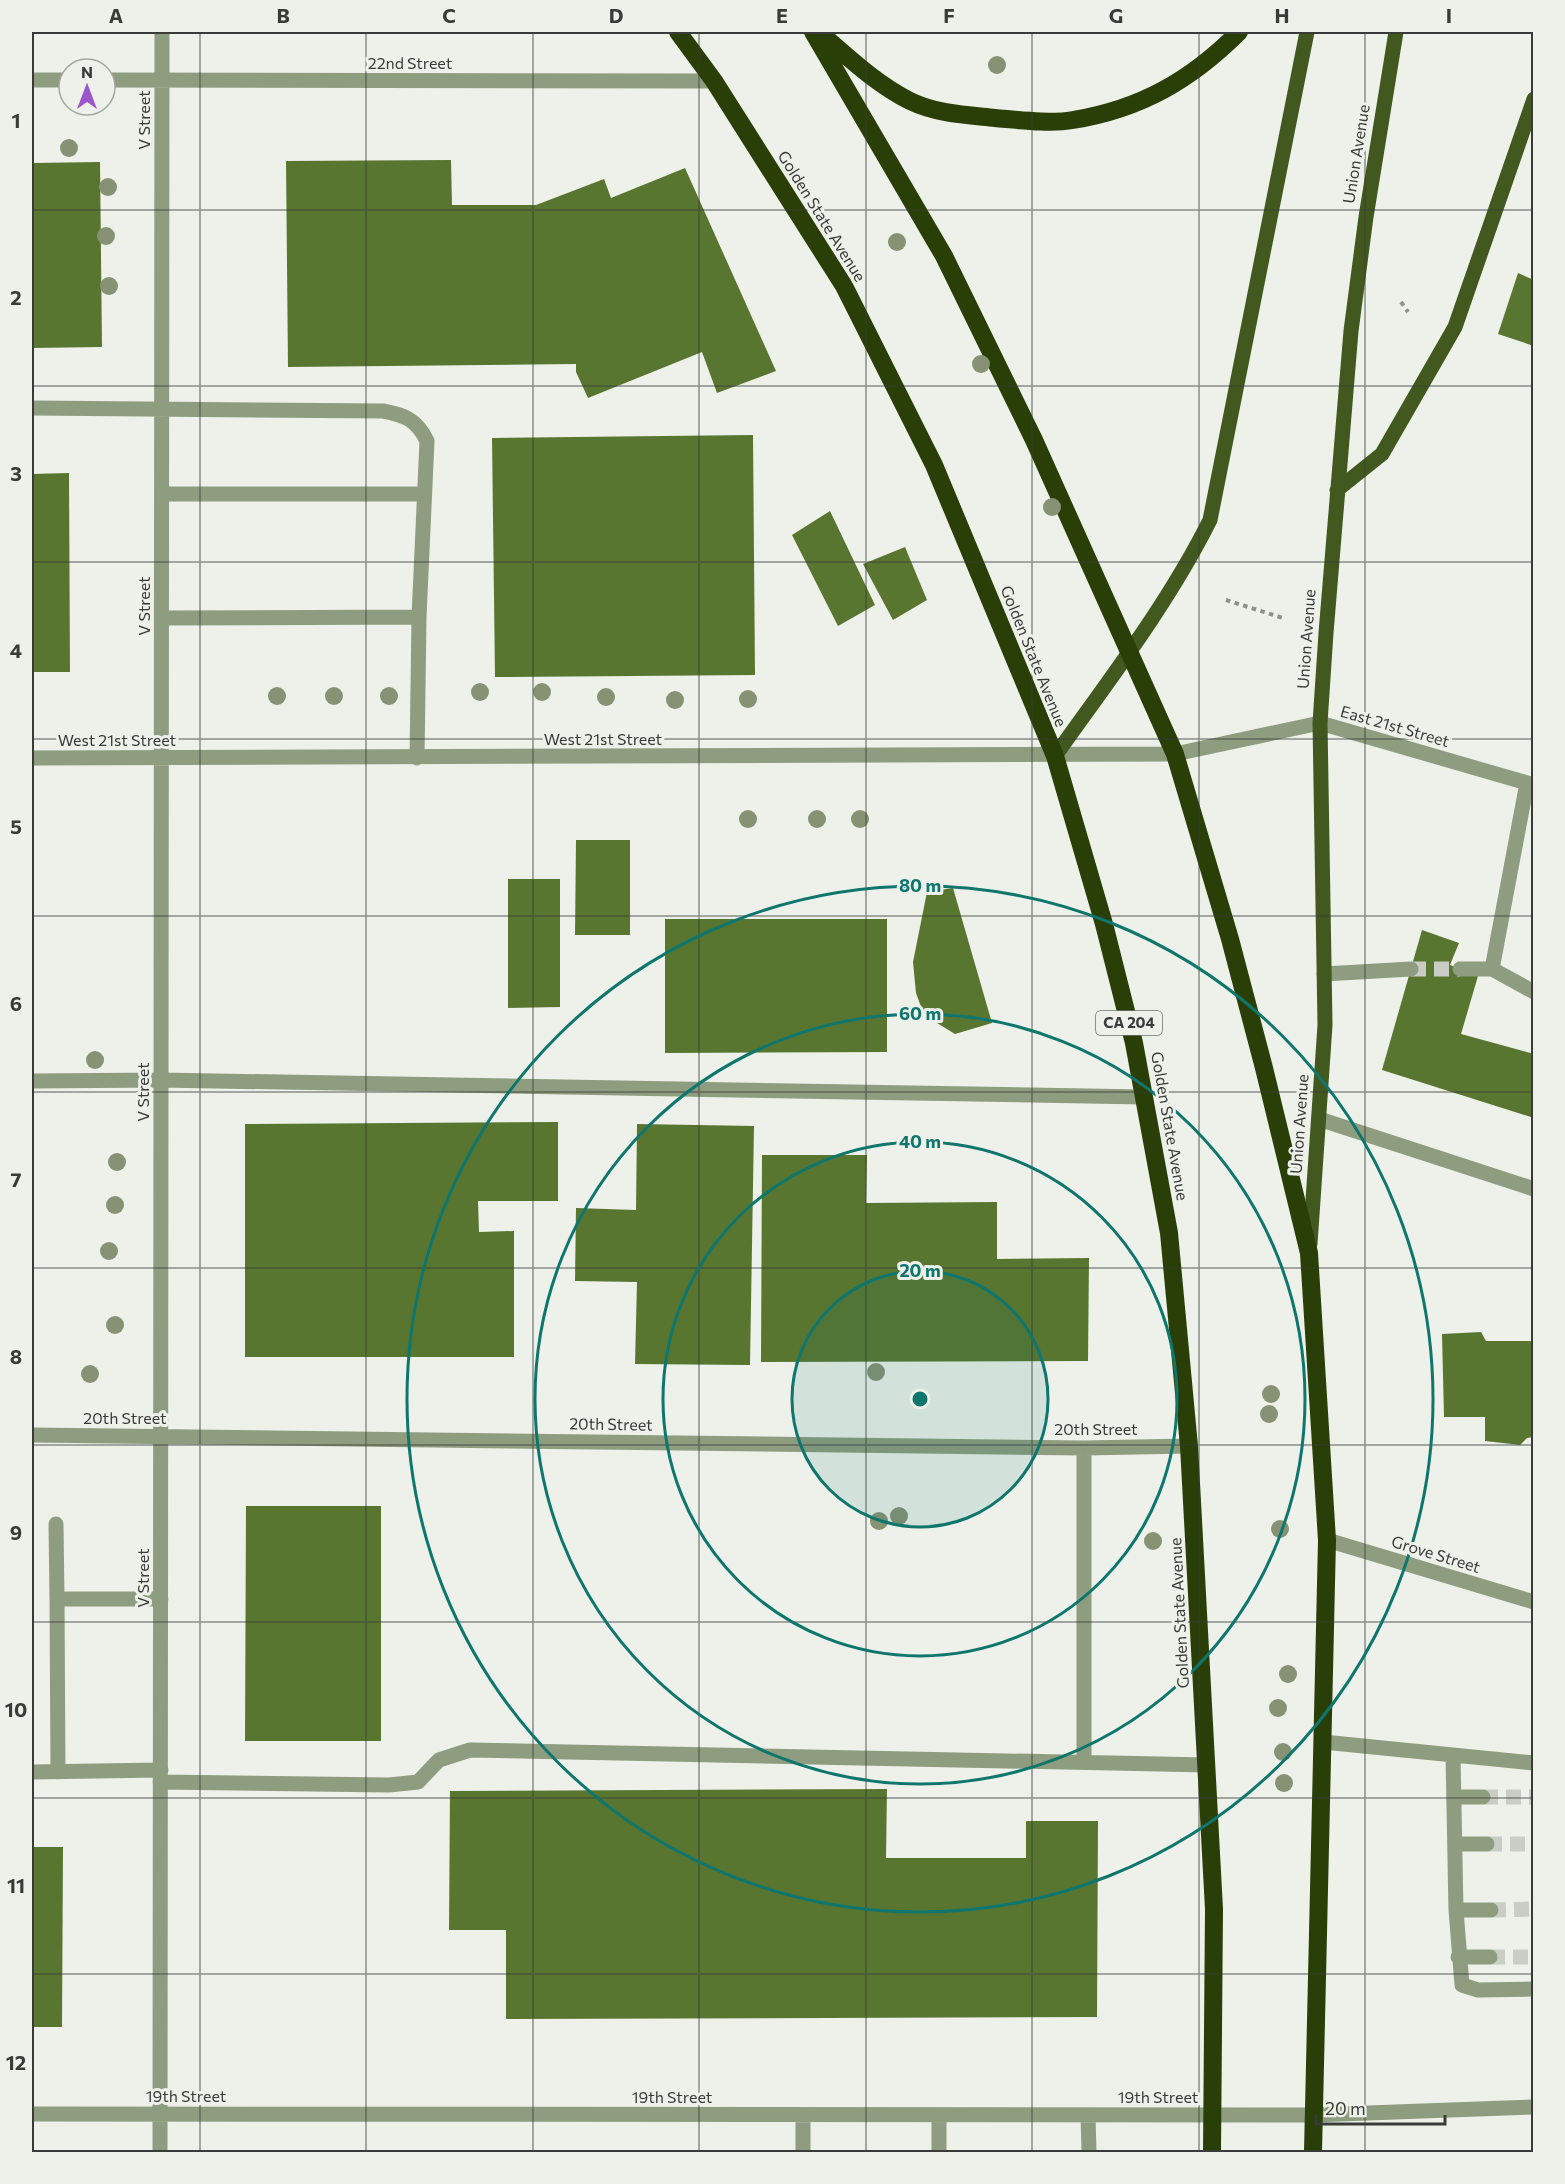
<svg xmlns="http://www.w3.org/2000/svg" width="1565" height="2184" viewBox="0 0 1565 2184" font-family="Commissioner,sans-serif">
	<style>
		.building { fill: #597630 }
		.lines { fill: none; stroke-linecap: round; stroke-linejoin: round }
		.minor-tunnel { stroke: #c9cdc6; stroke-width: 15; stroke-dasharray: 15 8; stroke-linecap: butt }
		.path { stroke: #8e918b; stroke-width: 4; stroke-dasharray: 4.5 4.5; stroke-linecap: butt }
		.minor { stroke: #8e9d7f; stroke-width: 15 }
		.major { stroke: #41591f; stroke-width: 15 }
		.highway { stroke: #2a3f07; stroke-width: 18 }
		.tree { fill: #869273 }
		.grid { fill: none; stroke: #393b38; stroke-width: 1.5; stroke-opacity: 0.55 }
		.ring { fill: none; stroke: #0f766e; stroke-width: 3 }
		.labels { text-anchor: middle; stroke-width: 6; stroke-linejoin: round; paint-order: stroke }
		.shield { fill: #edf1e9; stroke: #6f726d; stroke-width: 1.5 }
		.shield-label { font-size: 15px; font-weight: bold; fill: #393b38 }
		.street-label { font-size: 16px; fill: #393b38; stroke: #edf1e9 }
		.centre { fill: #0f766e; stroke: #edf1e9; stroke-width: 3 }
		.ring-label { font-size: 18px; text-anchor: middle; font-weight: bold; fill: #0f766e; stroke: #edf1e9; stroke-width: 6; stroke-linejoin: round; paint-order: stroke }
		.neatline { fill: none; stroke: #393b38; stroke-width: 2 }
		.grid-label { font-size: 20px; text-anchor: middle; font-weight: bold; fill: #393b38 }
	</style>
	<rect width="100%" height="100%" fill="#edf1e9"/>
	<!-- building -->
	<path class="building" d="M451,160L452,205H536L604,179L611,198L685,168L776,371L717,393L702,352L588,398L576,372V364L288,367L286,161Z
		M100,162L102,347L32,348V163Z
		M1518,273L1534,280V346L1498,334Z
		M753,435L755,675L495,677L492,438Z
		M69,473L70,672H32V474Z
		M830,511L875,605L838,626L792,535Z
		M905,547L927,600L893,620L863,564Z
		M576,840H630V935H575Z
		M508,879H560V1007L508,1008Z
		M953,888L992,1023L955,1034L924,1015L916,993L913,962L927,892Z
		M665,919H887V1052L665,1053Z
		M1422,930L1459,943L1450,965L1478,976L1461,1034L1534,1054V1118L1382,1070Z
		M558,1122V1201H478L479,1232L514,1231V1357H245V1124Z
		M637,1124L754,1126L750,1365L635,1364L637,1282L575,1281L576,1208L636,1210Z
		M762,1155H867L866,1203L997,1202V1259L1089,1258L1088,1361L761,1362Z
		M1481,1332L1486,1341H1534V1437L1527,1438L1520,1445L1485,1441V1417H1444L1442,1334Z
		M246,1506H381V1741H245Z
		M887,1789L886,1858H1026V1821H1098L1097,2017L506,2019V1930H449L450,1791Z
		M32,1847H63L62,2027H32Z"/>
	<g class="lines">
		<!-- minor-tunnel -->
		<path class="minor-tunnel" d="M1411,969H1460
			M1483,1797H1534
			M1487,1844H1534
			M1491,1910L1534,1909
			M1490,1957H1534"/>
		<!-- path -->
		<path class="path" d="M1401,302L1408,312
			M1226,600L1283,618"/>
		<!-- minor -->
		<path class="minor" d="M32,80H69
			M105,80L714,81
			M32,408L383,411C405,415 417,420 427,441L419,617L417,758
			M162,494H424
			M162,618L419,617
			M32,758L1175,754L1320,723L1534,785
			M1527,783L1492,969L1534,992
			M1460,969H1492
			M1324,974L1411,969
			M32,1081L161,1080L1144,1097
			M1319,1119L1534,1189
			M32,1435L1084,1448L1189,1446
			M56,1524L57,1599H161
			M1327,1540L1534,1602
			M57,1599L58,1772
			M1323,1742L1534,1763
			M1453,1755L1456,1910L1462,1985L1478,1990L1534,1989
			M1084,1762V1448
			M32,1772L161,1770
			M160,1782L389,1785L418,1782L439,1760L470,1750L1207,1765
			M1454,1797H1483
			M1455,1844H1487
			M1456,1910H1491
			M1458,1957H1490
			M32,2114L1313,2115L1534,2107
			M803,2115V2152
			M939,2115V2152
			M1088,2115L1089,2152
			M160,2152L162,32"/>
		<!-- major -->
		<path class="major" d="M1337,490L1382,454L1455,327L1534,99
			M1055,756C1109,680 1168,604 1210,520L1307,32
			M1310,1244L1325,1025L1320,723L1326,633L1351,331L1366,217L1396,32"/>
		<!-- highway -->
		<path class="highway" d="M678,32L714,81L844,286L934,465L1055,756L1104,924L1134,1043L1169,1233L1189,1446L1214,1909L1212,2152
			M813,32L944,256L1034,440L1175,754L1230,939L1264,1068L1309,1253L1327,1540L1313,2152
			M819,32C848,57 876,84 910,101C937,114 966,115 995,118C1019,120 1050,124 1073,120C1141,109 1191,80 1239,32"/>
	</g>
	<!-- trees -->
	<g class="tree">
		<circle cx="997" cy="65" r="9"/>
		<circle cx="69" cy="148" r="9"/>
		<circle cx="108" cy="187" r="9"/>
		<circle cx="106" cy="236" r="9"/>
		<circle cx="897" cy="242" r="9"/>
		<circle cx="109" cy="286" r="9"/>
		<circle cx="981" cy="364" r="9"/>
		<circle cx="1052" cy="507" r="9"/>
		<circle cx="480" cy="692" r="9"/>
		<circle cx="542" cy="692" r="9"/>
		<circle cx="277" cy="696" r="9"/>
		<circle cx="334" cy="696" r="9"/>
		<circle cx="389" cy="696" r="9"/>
		<circle cx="606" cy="697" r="9"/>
		<circle cx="748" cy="699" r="9"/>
		<circle cx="675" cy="700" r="9"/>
		<circle cx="748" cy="819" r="9"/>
		<circle cx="817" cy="819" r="9"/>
		<circle cx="860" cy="819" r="9"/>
		<circle cx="95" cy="1060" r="9"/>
		<circle cx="117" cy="1162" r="9"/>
		<circle cx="115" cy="1205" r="9"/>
		<circle cx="109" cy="1251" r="9"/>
		<circle cx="115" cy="1325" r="9"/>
		<circle cx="876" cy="1372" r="9"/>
		<circle cx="90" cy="1374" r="9"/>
		<circle cx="1271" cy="1394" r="9"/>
		<circle cx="1269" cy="1414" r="9"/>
		<circle cx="899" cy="1516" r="9"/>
		<circle cx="879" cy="1521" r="9"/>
		<circle cx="1280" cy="1529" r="9"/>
		<circle cx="1153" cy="1541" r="9"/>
		<circle cx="1288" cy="1674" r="9"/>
		<circle cx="1278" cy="1708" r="9"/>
		<circle cx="1283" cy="1752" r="9"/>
		<circle cx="1284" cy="1783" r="9"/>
	</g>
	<!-- grid -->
	<path class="grid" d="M200,32V2152M366,32V2152M533,32V2152M699,32V2152M866,32V2152M1032,32V2152M1199,32V2152M1365,32V2152M32,210H1534M32,386H1534M32,562H1534M32,739H1534M32,916H1534M32,1092H1534M32,1268H1534M32,1445H1534M32,1622H1534M32,1798H1534M32,1974H1534"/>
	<!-- distance rings -->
	<circle cx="920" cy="1399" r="128" fill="#0f766e" fill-opacity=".12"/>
	<g class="ring">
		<circle cx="920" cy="1399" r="128"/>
		<circle cx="920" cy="1399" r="257"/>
		<circle cx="920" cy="1399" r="385"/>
		<circle cx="920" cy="1399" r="513"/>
	</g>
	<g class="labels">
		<!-- shield labels -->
		<rect class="shield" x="1096" y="1011" width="66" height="24" rx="4.5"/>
		<g class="shield-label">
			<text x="1129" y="1028">CA 204</text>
		</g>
		<!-- street labels -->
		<g class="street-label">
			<text x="410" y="69">22nd Street</text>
			<text transform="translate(144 120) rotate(-90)" y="6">V Street</text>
			<text transform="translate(1356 154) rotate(-81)" y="6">Union Avenue</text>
			<text transform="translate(822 216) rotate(58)" y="6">Golden State Avenue</text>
			<text transform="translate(144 606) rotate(-90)" y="6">V Street</text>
			<text transform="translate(1306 639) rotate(-86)" y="6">Union Avenue</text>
			<text transform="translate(1034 656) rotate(68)" y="6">Golden State Avenue</text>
			<text transform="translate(1395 726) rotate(16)" y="6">East 21st Street</text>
			<text x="603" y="745">West 21st Street</text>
			<text x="117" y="746">West 21st Street</text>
			<text transform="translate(143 1092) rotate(-90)" y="6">V Street</text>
			<text transform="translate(1299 1124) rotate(-86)" y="6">Union Avenue</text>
			<text transform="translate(1170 1126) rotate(80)" y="6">Golden State Avenue</text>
			<text x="125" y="1424">20th Street</text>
			<text transform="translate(611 1424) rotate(1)" y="6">20th Street</text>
			<text x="1096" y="1435">20th Street</text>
			<text transform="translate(1436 1554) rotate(17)" y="6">Grove Street</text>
			<text transform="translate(143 1578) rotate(-90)" y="6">V Street</text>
			<text transform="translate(1179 1613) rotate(-93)" y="6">Golden State Avenue</text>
			<text x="186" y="2102">19th Street</text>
			<text x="672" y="2103">19th Street</text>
			<text x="1158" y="2103">19th Street</text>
		</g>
	</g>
	<circle cx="920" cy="1399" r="9" class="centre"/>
	<g class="ring-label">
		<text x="920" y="892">80 m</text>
		<text x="920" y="1020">60 m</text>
		<text x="920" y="1148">40 m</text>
		<text x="920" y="1277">20 m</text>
	</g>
	<!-- border -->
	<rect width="1565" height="2184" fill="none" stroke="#edf1e9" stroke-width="66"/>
	<!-- north arrow -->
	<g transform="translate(87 87)"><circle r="28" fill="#edf1e9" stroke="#a5a8a2" stroke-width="1.5"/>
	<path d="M0-4.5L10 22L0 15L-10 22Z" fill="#9a56cb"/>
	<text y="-9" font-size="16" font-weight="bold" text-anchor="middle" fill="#393b38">N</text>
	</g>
	<!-- scale -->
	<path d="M1316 2115v9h129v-9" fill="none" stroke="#393b38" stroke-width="3"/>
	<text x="1325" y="2115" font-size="18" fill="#393b38" stroke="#edf1e9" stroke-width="4.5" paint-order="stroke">20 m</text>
	<rect x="33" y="33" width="1499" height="2118" class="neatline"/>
	<g class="grid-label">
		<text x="116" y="23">A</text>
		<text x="283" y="23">B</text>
		<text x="449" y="23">C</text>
		<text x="616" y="23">D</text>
		<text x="782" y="23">E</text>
		<text x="949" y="23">F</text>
		<text x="1116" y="23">G</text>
		<text x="1282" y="23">H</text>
		<text x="1449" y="23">I</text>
		<text x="16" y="128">1</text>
		<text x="16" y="305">2</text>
		<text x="16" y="481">3</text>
		<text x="16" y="658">4</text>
		<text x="16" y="834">5</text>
		<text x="16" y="1011">6</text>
		<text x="16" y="1187">7</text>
		<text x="16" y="1364">8</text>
		<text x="16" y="1540">9</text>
		<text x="16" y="1717">10</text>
		<text x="16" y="1893">11</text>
		<text x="16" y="2070">12</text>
	</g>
</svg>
